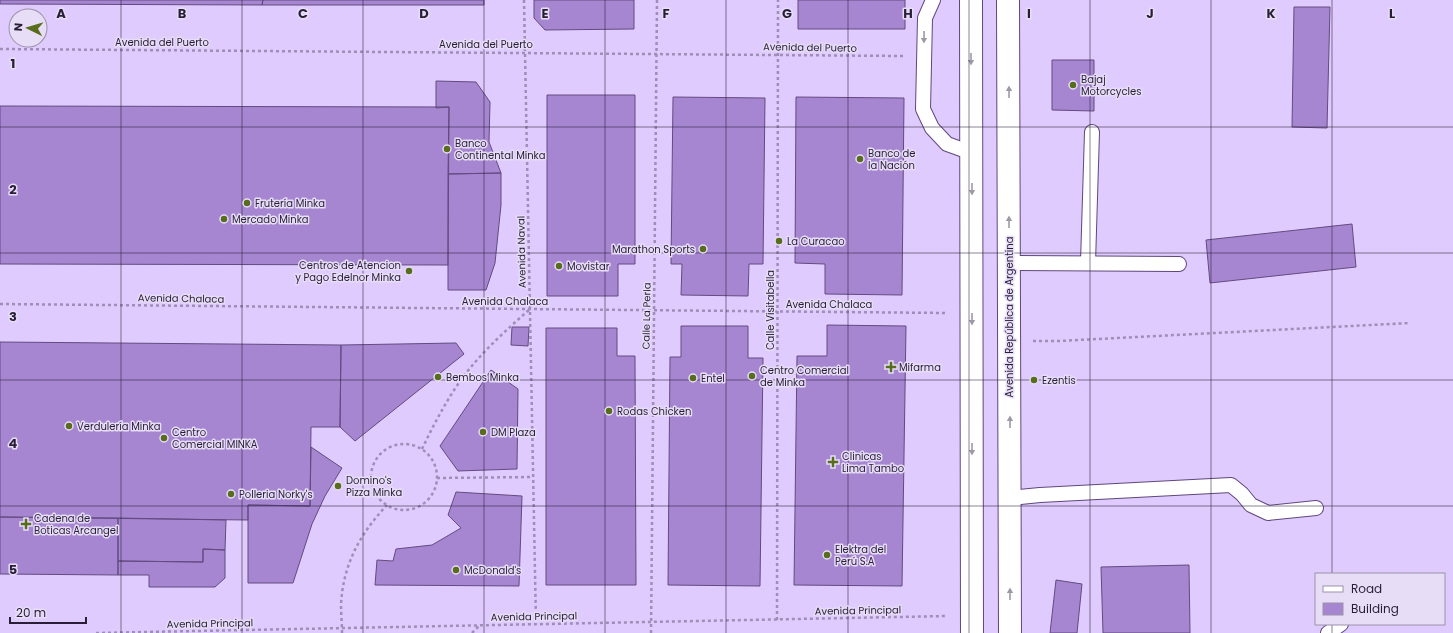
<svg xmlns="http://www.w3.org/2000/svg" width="1453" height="633" viewBox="0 0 1453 633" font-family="Poppins,sans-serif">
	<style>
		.building { fill: #a686d0; stroke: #634b81 }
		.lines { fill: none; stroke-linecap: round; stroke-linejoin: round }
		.lane-casing { stroke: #5f477d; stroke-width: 16 }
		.secondary-casing { stroke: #5f477d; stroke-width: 24 }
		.path { stroke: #9f8eb7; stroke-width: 2.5; stroke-dasharray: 3 3; stroke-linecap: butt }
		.lane { stroke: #fff; stroke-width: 14 }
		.secondary { stroke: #fff; stroke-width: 22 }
		.oneway { fill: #9e9aa5 }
		.grid { fill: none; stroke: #281e36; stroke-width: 1; stroke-opacity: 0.55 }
		.poi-dot { fill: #576d1c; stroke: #e7ddf7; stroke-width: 1.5 }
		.labels { text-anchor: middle; stroke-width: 3; stroke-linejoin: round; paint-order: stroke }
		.street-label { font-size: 10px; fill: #281e36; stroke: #e7ddf7 }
		.poi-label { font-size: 10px; fill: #281e36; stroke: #e7ddf7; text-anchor: start }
		.grid-label { font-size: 13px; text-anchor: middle; font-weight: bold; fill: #281e36; stroke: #e7ddf7; stroke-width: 3; stroke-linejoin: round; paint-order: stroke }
	</style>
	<rect width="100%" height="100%" fill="#dfcbfd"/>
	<!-- building -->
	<path class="building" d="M0,0H263L262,5L0,4Z
		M263,0H484V5H262Z
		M534,0H634V29L545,30L534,18Z
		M798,0H905V29H798Z
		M1294,7H1330L1327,128L1292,127Z
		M1052,60H1094V111L1052,110Z
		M436,81L476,82L490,102L489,142L501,173L448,174L449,107L436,108Z
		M547,95H635V264H618V296H547Z
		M673,97L765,98L763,264H749L748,296L681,295L682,264H671Z
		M796,97L904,98L902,295L825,294V264L795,263Z
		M0,106L449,107L448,265L0,264Z
		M501,173V205L495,263L486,290H448V174Z
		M1352,224L1356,267L1210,283L1206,240Z
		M827,325L906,326L902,586L794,585L797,356H827Z
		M681,326H748V358H763L760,586L668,585L670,357H681Z
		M512,327H529L528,346L511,345Z
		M546,328H617V356H635L636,585H546Z
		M0,342L341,345L340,427H311L310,506L248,505V520L0,517Z
		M456,343L464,354L355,441L340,427L341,345Z
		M491,370L518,389L517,469L458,471L440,446Z
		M311,447L342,468L325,496L312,524L293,583H248V505L310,506Z
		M456,492L522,496L519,586L375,585L377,560L393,561L396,549L432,545L461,528L448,515Z
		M0,517L118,518V575L0,574Z
		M118,518L226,520L225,550L203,549V562L118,561Z
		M203,549L225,550V578L215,587H149V575H118V561L203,562Z
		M1189,565L1190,633H1103L1101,567Z
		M1056,580L1082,584L1077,633H1050Z"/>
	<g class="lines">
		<defs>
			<path id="lane" d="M933,0L925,18L923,109L932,128L947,144L972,153
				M1009,263L1179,264
				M1088,263L1092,132
				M1010,498L1040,495L1231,485L1242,494L1251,505L1268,513L1316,508
				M1328,633L1341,624"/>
			<path id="secondary" d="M971,0L972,633
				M1008,0L1010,633"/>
		</defs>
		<!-- lane casing -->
		<use href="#lane" class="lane-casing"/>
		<!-- secondary casing -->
		<use href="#secondary" class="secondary-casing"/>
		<!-- path -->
		<path class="path" d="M524,0L536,624
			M0,49L903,56
			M0,304L947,313
			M1033,341H1059L1410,323
			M371 477a33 33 0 1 1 66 0a33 33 0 1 1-66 0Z
			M422,449C432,428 443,407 456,387C476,357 503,333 530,309
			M437,478L533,477
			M777,620L778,0
			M96,633L947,616
			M342,633C342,624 341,614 341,605C343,564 360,534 387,505
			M472,633L480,625
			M651,633L657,0"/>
		<!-- lane -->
		<use href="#lane" class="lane"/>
		<!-- secondary -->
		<use href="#secondary" class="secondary"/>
	</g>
	<!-- one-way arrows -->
	<defs><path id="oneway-solid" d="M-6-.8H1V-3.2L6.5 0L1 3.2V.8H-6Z"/></defs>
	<g class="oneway">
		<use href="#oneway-solid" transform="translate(924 37) rotate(91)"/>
		<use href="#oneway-solid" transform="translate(971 59) rotate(90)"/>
		<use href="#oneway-solid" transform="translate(1009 92) rotate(-90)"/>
		<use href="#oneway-solid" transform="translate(972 189) rotate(90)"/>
		<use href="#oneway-solid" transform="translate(1009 222) rotate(-90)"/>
		<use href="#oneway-solid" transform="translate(972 319) rotate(90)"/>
		<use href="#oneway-solid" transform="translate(1010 422) rotate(-90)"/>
		<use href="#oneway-solid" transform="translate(972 449) rotate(90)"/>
		<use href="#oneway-solid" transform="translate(1010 594) rotate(-90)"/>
	</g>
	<!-- grid -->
	<path class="grid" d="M121,0V633M242,0V633M363,0V633M484,0V633M605,0V633M726,0V633M848,0V633M969,0V633M1090,0V633M1211,0V633M1332,0V574M0,127H1453M0,253H1453M0,380H1453M0,506H1453M1332,624V633"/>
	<!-- markers -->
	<g class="poi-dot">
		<circle cx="1073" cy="85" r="4"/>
		<circle cx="447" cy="149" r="4"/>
		<circle cx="860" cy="159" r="4"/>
		<circle cx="247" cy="203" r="4"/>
		<circle cx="224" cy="219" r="4"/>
		<circle cx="779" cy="241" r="4"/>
		<circle cx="703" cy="249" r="4"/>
		<circle cx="559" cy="266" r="4"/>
		<circle cx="409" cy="271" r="4"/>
		<path d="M889 361h4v4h4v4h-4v4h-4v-4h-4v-4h4z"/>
		<circle cx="752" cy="376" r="4"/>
		<circle cx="438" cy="377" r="4"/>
		<circle cx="693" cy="378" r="4"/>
		<circle cx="1034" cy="380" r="4"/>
		<circle cx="609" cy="411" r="4"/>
		<circle cx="69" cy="426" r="4"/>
		<circle cx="483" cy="432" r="4"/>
		<circle cx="164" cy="438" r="4"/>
		<path d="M831 456h4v4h4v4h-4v4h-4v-4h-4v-4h4z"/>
		<circle cx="338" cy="486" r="4"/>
		<circle cx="231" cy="494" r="4"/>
		<path d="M24 518h4v4h4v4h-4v4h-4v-4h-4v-4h4z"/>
		<circle cx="827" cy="555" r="4"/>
		<circle cx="456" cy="570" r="4"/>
	</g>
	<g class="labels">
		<!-- street labels -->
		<g class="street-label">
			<text x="162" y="46">Avenida del Puerto</text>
			<text x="486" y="48">Avenida del Puerto</text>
			<text transform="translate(810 47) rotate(1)" y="4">Avenida del Puerto</text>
			<text transform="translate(521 252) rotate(-91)" y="4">Avenida Naval</text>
			<text transform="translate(181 298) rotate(1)" y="4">Avenida Chalaca</text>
			<text x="505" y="305">Avenida Chalaca</text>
			<text x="829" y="308">Avenida Chalaca</text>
			<text transform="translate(770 310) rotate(-90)" y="4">Calle Visitabella</text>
			<text transform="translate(646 316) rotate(-89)" y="4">Calle La Perla</text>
			<text transform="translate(1009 317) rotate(-90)" y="4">Avenida República de Argentina</text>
			<text transform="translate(858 610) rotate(-1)" y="4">Avenida Principal</text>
			<text transform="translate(534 616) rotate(-1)" y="4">Avenida Principal</text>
			<text transform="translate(210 623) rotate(-1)" y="4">Avenida Principal</text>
		</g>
		<!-- poi labels -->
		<g class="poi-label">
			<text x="1081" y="83">Bajaj<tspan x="1081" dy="12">Motorcycles</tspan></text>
			<text x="455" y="147">Banco<tspan x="455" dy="12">Continental Minka</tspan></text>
			<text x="868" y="157">Banco de<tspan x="868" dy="12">la Nación</tspan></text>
			<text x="255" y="207">Frutería Minka</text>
			<text x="232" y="223">Mercado Minka</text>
			<text x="787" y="245">La Curacao</text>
			<text x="695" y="253" text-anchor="end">Marathon Sports</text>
			<text x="401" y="269" text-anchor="end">Centros de Atencion<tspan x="401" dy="12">y Pago Edelnor Minka</tspan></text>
			<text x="567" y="270">Movistar</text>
			<text x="899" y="371">Mifarma</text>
			<text x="760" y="374">Centro Comercial<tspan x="760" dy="12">de Minka</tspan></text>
			<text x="446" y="381">Bembos Minka</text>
			<text x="701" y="382">Entel</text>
			<text x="1042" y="384">Ezentis</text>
			<text x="617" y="415">Rodas Chicken</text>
			<text x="77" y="430">Verdulería Minka</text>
			<text x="172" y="436">Centro<tspan x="172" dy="12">Comercial MINKA</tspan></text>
			<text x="491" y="436">DM Plaza</text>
			<text x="842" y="460">Clinicas<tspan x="842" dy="12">Lima Tambo</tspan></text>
			<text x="346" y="484">Domino's<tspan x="346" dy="12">Pizza Minka</tspan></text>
			<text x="239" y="498">Polleria Norky's</text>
			<text x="34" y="522">Cadena de<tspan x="34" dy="12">Boticas Arcangel</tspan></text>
			<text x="835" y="553">Elektra del<tspan x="835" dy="12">Perú S.A</tspan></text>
			<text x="464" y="574">McDonald's</text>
		</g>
	</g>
	<g class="grid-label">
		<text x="61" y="18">A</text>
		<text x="182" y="18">B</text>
		<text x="303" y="18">C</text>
		<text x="424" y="18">D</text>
		<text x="545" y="18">E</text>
		<text x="666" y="18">F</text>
		<text x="787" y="18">G</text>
		<text x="908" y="18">H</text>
		<text x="1029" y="18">I</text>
		<text x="1150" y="18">J</text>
		<text x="1271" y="18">K</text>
		<text x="1392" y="18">L</text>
		<text x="13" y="68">1</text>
		<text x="13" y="194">2</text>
		<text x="13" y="321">3</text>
		<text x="13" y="448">4</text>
		<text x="13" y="574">5</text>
	</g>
	<!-- legend -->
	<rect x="1315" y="573" width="130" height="52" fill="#e7ddf7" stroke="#9b91aa"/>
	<rect x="1323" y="586" width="20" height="6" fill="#ffffff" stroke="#9b91aa"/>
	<text x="1351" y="593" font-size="12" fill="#281e36">Road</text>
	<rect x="1323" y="603" width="20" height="12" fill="#a686d0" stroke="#9b91aa"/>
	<text x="1351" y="613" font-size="12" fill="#281e36">Building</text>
	<!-- north arrow -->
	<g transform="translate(28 28) rotate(275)"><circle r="19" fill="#e7ddf7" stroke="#9b91aa"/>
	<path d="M0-3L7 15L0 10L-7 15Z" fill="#576d1c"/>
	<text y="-6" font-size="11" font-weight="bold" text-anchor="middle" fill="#281e36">N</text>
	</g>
	<!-- scale -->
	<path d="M10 617v6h76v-6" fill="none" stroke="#281e36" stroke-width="2"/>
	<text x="16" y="617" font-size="12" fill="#281e36" stroke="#e7ddf7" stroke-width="3" paint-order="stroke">20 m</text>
</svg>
